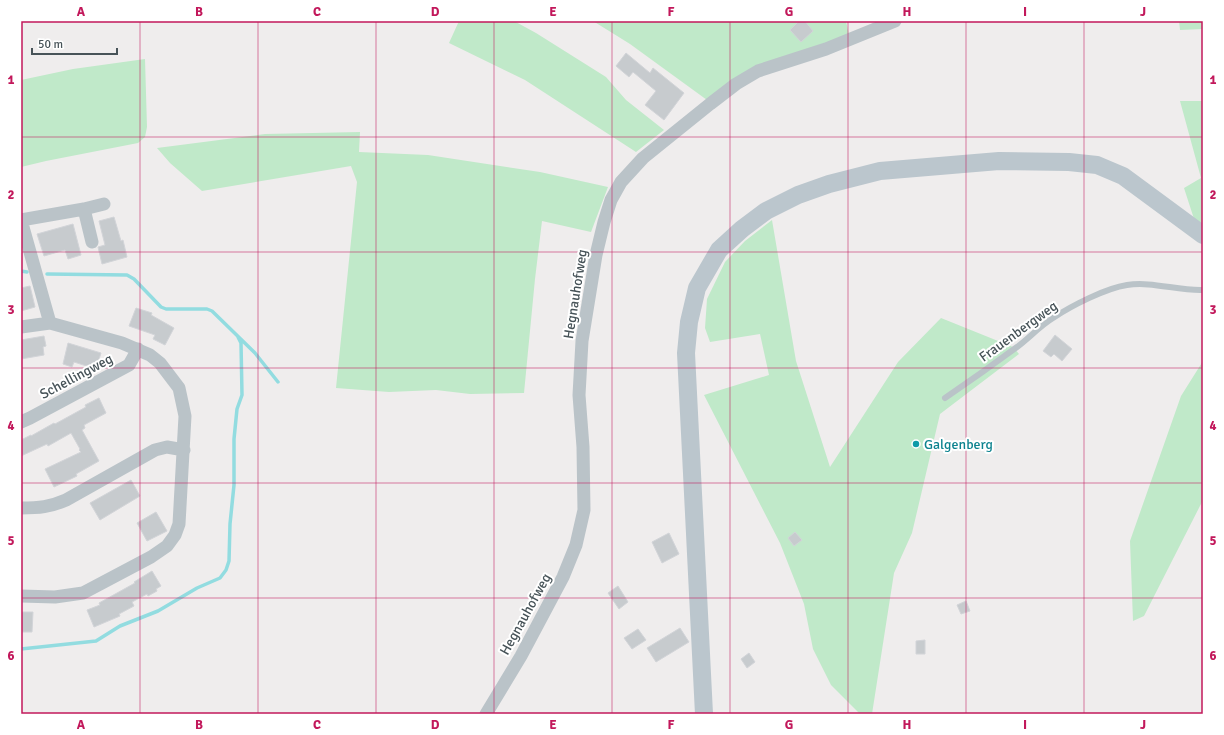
<svg xmlns="http://www.w3.org/2000/svg" width="1224" height="735" viewBox="0 0 1224 735" font-family="Signika,sans-serif">
	<style>
		.green { fill: #c0e9c9 }
		.lines { fill: none; stroke-linecap: round; stroke-linejoin: round }
		.stream { stroke: #92dce0; stroke-width: 3.5 }
		.building { fill: #c7cbce; stroke: #d2d4d8 }
		.service { stroke: #bac3c8; stroke-width: 6 }
		.minor { stroke: #bac3c8; stroke-width: 13 }
		.secondary { stroke: #bbc6cd; stroke-width: 18 }
		.grid { fill: none; stroke: #c2185b; stroke-width: 1; stroke-opacity: 0.55 }
		.culture-dot { fill: #0f9aa8; stroke: #fff; stroke-width: 1.5 }
		.labels { text-anchor: middle; stroke-width: 4; stroke-linejoin: round; paint-order: stroke }
		.street-label { font-size: 14px; fill: #475358; stroke: #fff }
		.culture-label { font-size: 14px; fill: #0d838f; stroke: #fff; text-anchor: start }
		.neatline { fill: none; stroke: #c2185b; stroke-width: 1.5 }
		.grid-label { font-size: 13px; text-anchor: middle; font-weight: bold; fill: #c2185b }
	</style>
	<rect width="100%" height="100%" fill="#efeded"/>
	<!-- green -->
	<path class="green" d="M459,21H514L536,33L606,77L626,100L664,130L636,152L525,80L449,43Z
		M593,21H846L849,35L707,100L630,44Z
		M1179,21H1203V29L1180,30Z
		M145,59L147,127L145,137L138,143L46,161L21,167V80L73,69Z
		M1180,101H1203V226L1195,222L1184,188L1201,178Z
		M360,132L359,152L428,155L540,172L608,187L591,232L542,221L535,279L524,393L470,394L436,390L389,392L336,388L357,182L351,166L202,191L170,163L157,148L265,134Z
		M772,220L796,361L830,467L898,362L941,318L1013,347L1019,354L940,414L912,533L894,573L872,714H860L831,685L813,649L804,604L780,543L704,395L769,375L760,334L710,342L705,328L707,299L725,262L745,241Z
		M1203,361V500L1144,616L1133,621L1130,541L1181,396Z"/>
	<g class="lines">
		<!-- stream -->
		<path class="stream" d="M21,271L27,272
			M47,274L127,275L134,279L161,307L166,309H207L212,311L255,353L278,382
			M21,649L96,641L120,626L158,611L197,588L220,578L226,570L229,561L230,524L234,485V439L237,409L242,395L241,343L238,337"/>
	</g>
	<!-- building -->
	<path class="building" d="M799,21H805L813,31L801,42L790,30Z
		M626,53L650,73L653,68L684,93L664,120L645,105L656,91L633,72L629,77L616,66Z
		M114,217L121,241L123,240L127,257L102,264L98,247L105,245L99,221Z
		M73,224L81,255L68,259L65,250L44,256L37,234Z
		M30,286L35,307L21,311V288Z
		M136,308L152,313L151,315L174,328L165,345L153,339L155,335L129,326Z
		M1055,335L1072,349L1062,361L1054,354L1051,357L1043,351Z
		M44,336L46,346L43,347L44,355L21,359V340Z
		M68,343L101,353L96,369L74,362L72,367L63,364Z
		M99,398L106,413L84,425L85,428L82,430L99,461L76,474L77,476L54,487L45,469L81,452L79,450L80,449L71,433L48,446L47,444L21,456V440L31,435V436L54,423L55,424L86,407L85,405Z
		M131,480L140,496L100,520L90,503Z
		M156,512L167,531L147,541L137,523Z
		M795,532L802,540L794,546L788,538Z
		M669,533L679,554L662,563L652,542Z
		M152,571L161,586L156,589L157,591L148,596L147,594L132,602L134,606L119,614L120,616L94,627L87,610L100,605L99,603L135,583L134,582Z
		M618,586L628,602L619,609L608,593Z
		M966,601L970,611L961,614L957,605Z
		M21,612H33L32,632H21Z
		M680,628L689,642L656,662L647,648Z
		M638,629L646,640L632,649L624,638Z
		M925,640V654H916V641Z
		M749,653L755,662L747,668L741,659Z"/>
	<g class="lines">
		<!-- service -->
		<path class="service" d="M945,398C970,381 994,364 1017,347C1029,338 1040,326 1053,318C1071,306 1106,288 1127,285C1152,281 1178,291 1203,290"/>
		<!-- minor -->
		<path class="minor" d="M84,209L92,242
			M21,220L84,209L104,204
			M21,327L50,323
			M21,422L30,418L129,365L138,349
			M21,508C39,508 50,507 66,500L155,450L167,447L184,450
			M21,596L55,597L83,593L151,557L167,546L175,535L179,524L185,416L179,388L160,363L150,355L122,343L50,323L21,220
			M486,714L521,656L563,577L576,545L584,510L583,447L579,395L582,341L596,255L604,222L611,200L621,182L643,158L710,104L736,84L758,71L826,49L895,21"/>
		<!-- secondary -->
		<path class="secondary" d="M704,714L686,353L689,322L697,288L719,250L742,229L766,211L798,195L829,184L880,171L999,161L1069,162L1097,165L1123,176L1203,235"/>
	</g>
	<!-- grid -->
	<path class="grid" d="M140,21V714M258,21V714M376,21V714M494,21V714M612,21V714M730,21V714M848,21V714M966,21V714M1084,21V714M21,137H1203M21,252H1203M21,368H1203M21,483H1203M21,598H1203"/>
	<!-- markers -->
	<circle class="culture-dot" cx="916" cy="444" r="4"/>
	<g class="labels">
		<!-- street labels -->
		<g class="street-label">
			<text transform="translate(575 294) rotate(-81)" y="5">Hegnauhofweg</text>
			<text transform="translate(1018 331) rotate(-36)" y="5">Frauenbergweg</text>
			<text transform="translate(76 376) rotate(-28)" y="5">Schellingweg</text>
			<text transform="translate(525 614) rotate(-61)" y="5">Hegnauhofweg</text>
		</g>
		<!-- culture labels -->
		<g class="culture-label">
			<text x="924" y="449">Galgenberg</text>
		</g>
	</g>
	<!-- border -->
	<rect width="1224" height="735" fill="none" stroke="#ffffff" stroke-width="44"/>
	<!-- scale -->
	<path d="M32 48v6h85v-6" fill="none" stroke="#475358" stroke-width="2"/>
	<text x="38" y="48" font-size="12" fill="#475358" stroke="#ffffff" stroke-width="3" paint-order="stroke">50 m</text>
	<rect x="22" y="22" width="1180" height="691" class="neatline"/>
	<g class="grid-label">
		<text x="81" y="16">A</text>
		<text x="199" y="16">B</text>
		<text x="317" y="16">C</text>
		<text x="435" y="16">D</text>
		<text x="553" y="16">E</text>
		<text x="671" y="16">F</text>
		<text x="789" y="16">G</text>
		<text x="907" y="16">H</text>
		<text x="1025" y="16">I</text>
		<text x="1143" y="16">J</text>
		<text x="11" y="84">1</text>
		<text x="1213" y="84">1</text>
		<text x="11" y="199">2</text>
		<text x="1213" y="199">2</text>
		<text x="11" y="314">3</text>
		<text x="1213" y="314">3</text>
		<text x="11" y="430">4</text>
		<text x="1213" y="430">4</text>
		<text x="11" y="545">5</text>
		<text x="1213" y="545">5</text>
		<text x="11" y="660">6</text>
		<text x="1213" y="660">6</text>
		<text x="81" y="729">A</text>
		<text x="199" y="729">B</text>
		<text x="317" y="729">C</text>
		<text x="435" y="729">D</text>
		<text x="553" y="729">E</text>
		<text x="671" y="729">F</text>
		<text x="789" y="729">G</text>
		<text x="907" y="729">H</text>
		<text x="1025" y="729">I</text>
		<text x="1143" y="729">J</text>
	</g>
</svg>
